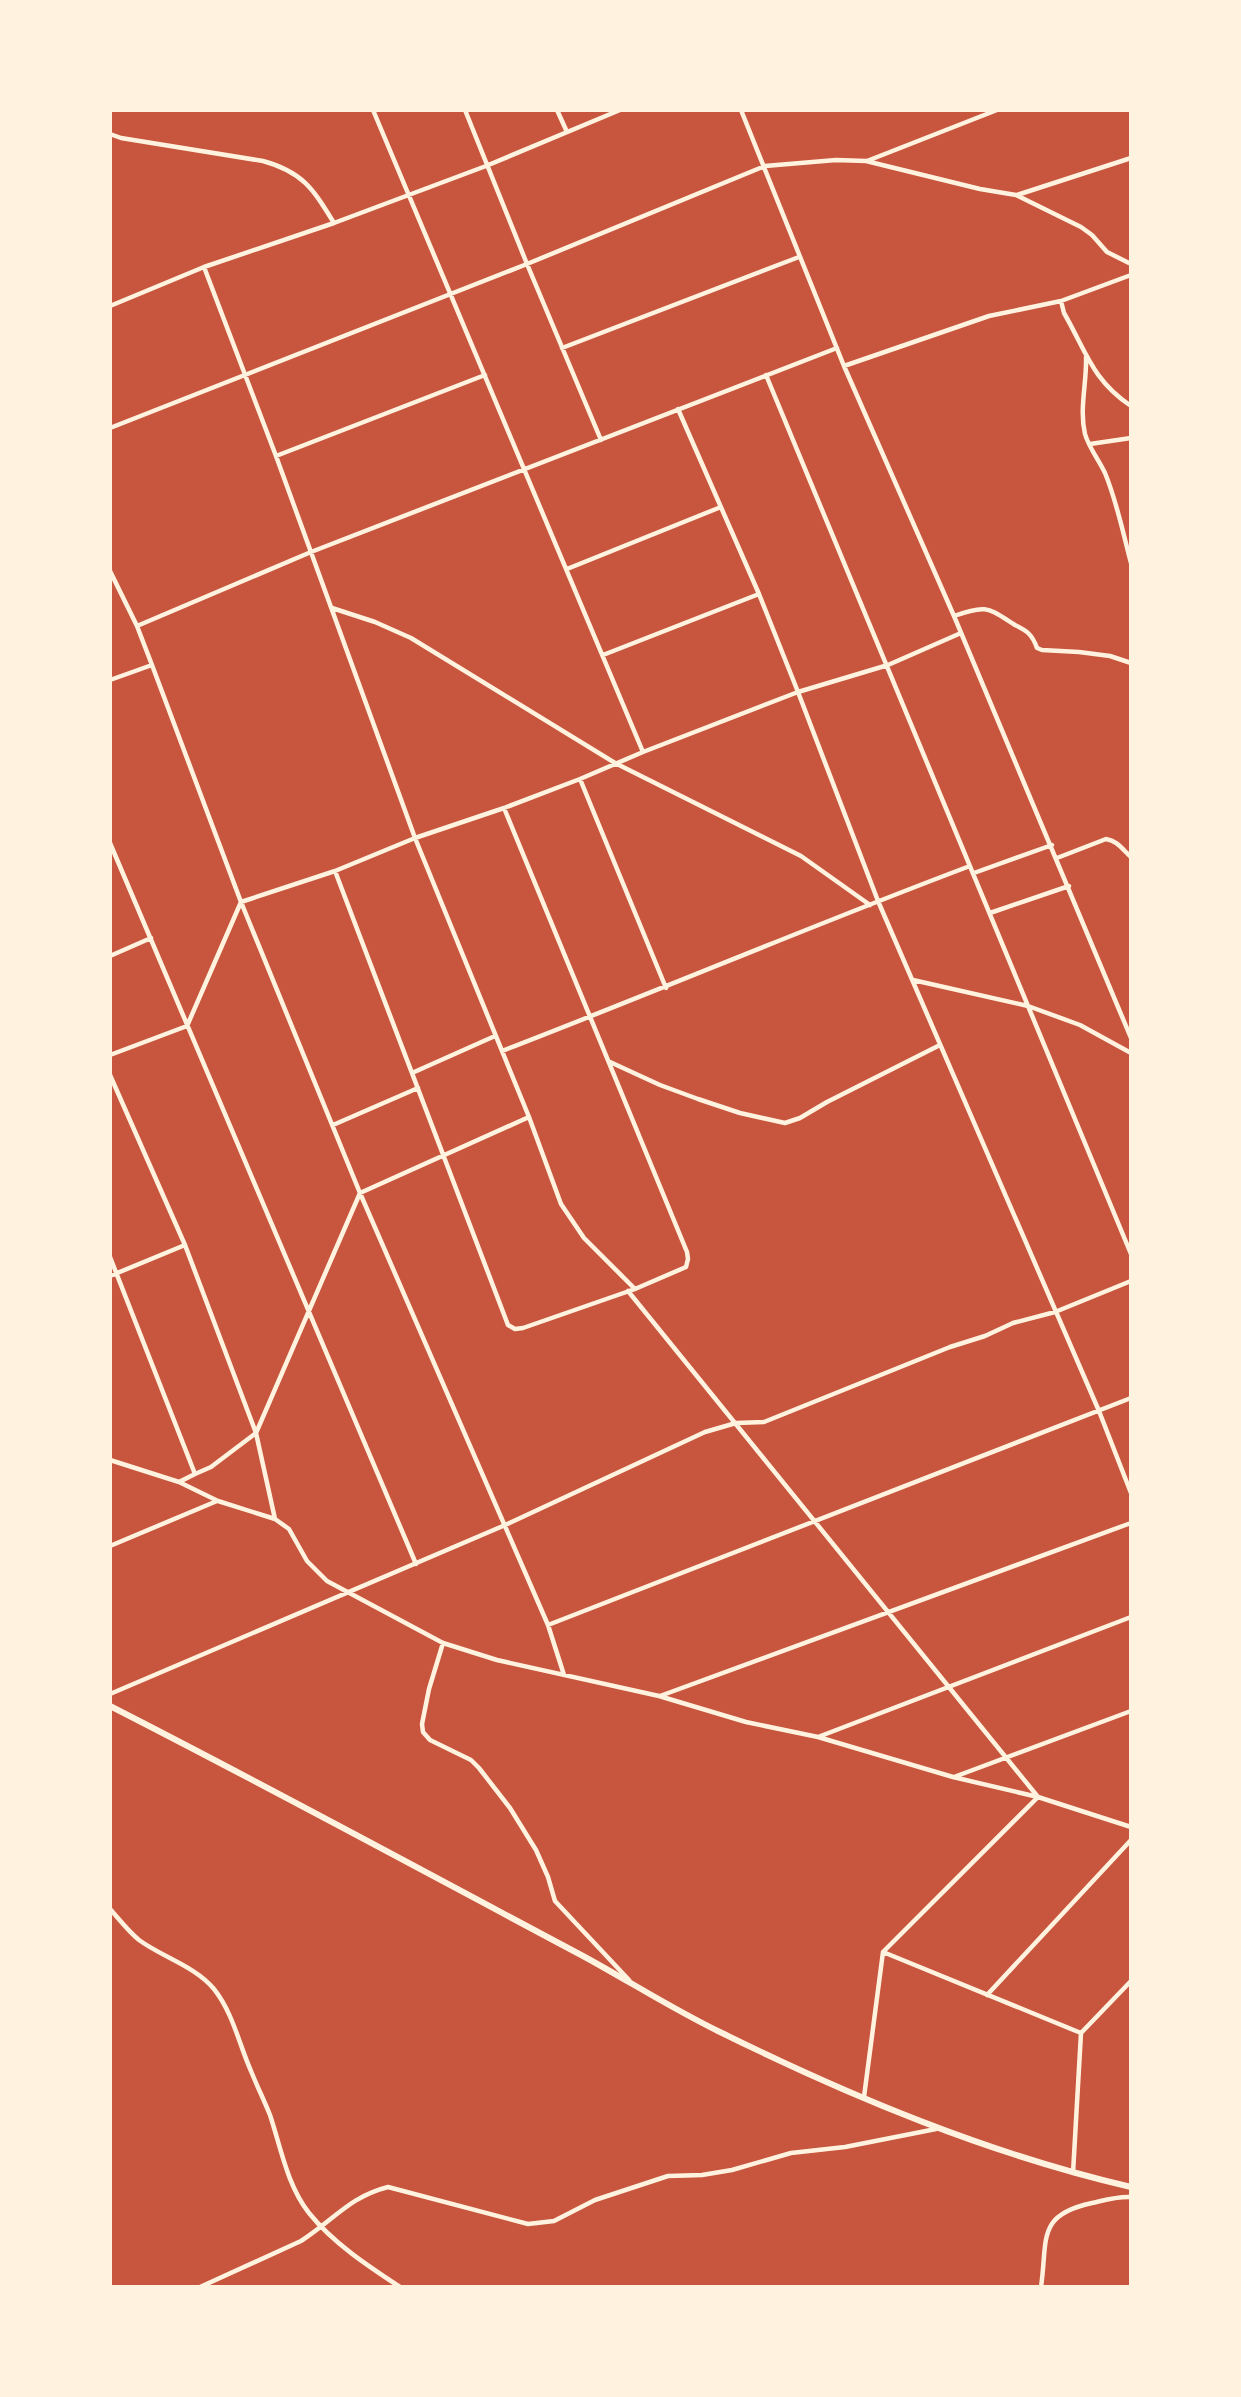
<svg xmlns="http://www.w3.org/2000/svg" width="1241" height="2397" viewBox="0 0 1241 2397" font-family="'DM Sans',sans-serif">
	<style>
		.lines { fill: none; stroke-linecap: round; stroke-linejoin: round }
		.minor { stroke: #fff3e0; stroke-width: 4.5 }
		.secondary { stroke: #fff3e0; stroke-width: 6 }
	</style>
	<rect width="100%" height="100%" fill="#c8553d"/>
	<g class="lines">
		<!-- minor -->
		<path class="minor" d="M373,110L643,752
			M465,110L527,264L601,440
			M557,110L567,132
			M741,110L844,366L954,616L1131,1038
			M110,134L121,138L263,161C303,172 313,189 334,223
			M867,161L997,110
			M1017,195L1131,158
			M204,267L276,456L415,838L529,1117L561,1204L584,1238L635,1289
			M1061,301L1064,313C1086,351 1092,380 1131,406
			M110,306L204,267L334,223L486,166L620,110
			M562,348L799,257
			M1086,357C1087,382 1079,409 1085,434C1089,448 1099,460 1105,473C1117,502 1123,533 1131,563
			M844,366L989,316L1061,301L1131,275
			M766,375L1131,1254
			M678,409L759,594L798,692L888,665L961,633
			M110,428L527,264L765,166L836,160L866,161L980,189L1016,195L1081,227L1092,235L1107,252L1131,264
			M1090,444L1131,438
			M276,456L485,375
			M567,569L721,507
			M110,571L137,626L152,665
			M332,608L375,622L411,638L615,763L801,856L870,905
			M954,616C987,604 988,608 1015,625C1027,631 1032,634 1037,648L1042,650L1079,652L1110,656L1131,663
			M137,626L311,552L837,348
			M603,655L759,594
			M110,680L152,665L241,902L187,1026L110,1055
			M580,779L666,988
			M110,843L416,1564
			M1057,858L1106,839C1118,841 1122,849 1131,857
			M335,871L508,1325L515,1329L523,1328L635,1289L686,1267L688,1259L687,1252L504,808
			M974,873L1052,845
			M990,913L1069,886
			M110,956L151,938
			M913,980L1028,1006L1080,1025L1131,1053
			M502,1051C658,991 813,925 970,866
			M610,1062L660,1085L698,1099L740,1113L785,1123L800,1118L827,1102L940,1045
			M412,1073L495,1036
			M110,1075L185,1245L256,1433L211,1467L195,1474
			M529,1117L360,1193L548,1625L564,1675
			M333,1125L418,1088
			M110,1257L195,1474L179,1482
			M110,1276L185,1245
			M628,1291L1038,1797L883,1952L864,2097
			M110,1460L179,1482L218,1501L275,1519L289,1529L307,1561L327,1581L443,1643L497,1660L659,1696L746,1722L818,1737L953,1777L1038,1797L1131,1827
			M275,1519L256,1433L360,1193L241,902L335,871L415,838L504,808L580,779L643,752L798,692L878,901L1099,1411L1131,1493
			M110,1546L217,1501
			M548,1625L1131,1398
			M443,1643L429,1689L422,1724L423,1732L430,1740L471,1760L479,1768L510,1808L536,1850L548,1877L555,1901L629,1980
			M110,1694L503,1526L705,1432L736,1423L764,1422L950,1347L985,1336L1013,1323L1055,1312L1131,1281
			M660,1696L1131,1523
			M818,1737L1131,1617
			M954,1777L1131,1711
			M110,1909C119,1919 128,1931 139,1940C162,1957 195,1966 214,1989C233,2013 239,2044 251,2071C257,2086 264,2100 270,2115C281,2148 287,2185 309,2213C333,2243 368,2266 400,2287
			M883,1952L1081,2033
			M987,1995L1131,1840
			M1073,2173L1081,2033L1131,1981
			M200,2287L301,2241C334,2220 349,2197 388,2187L528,2224L554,2221L595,2200L668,2176L702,2175L732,2170L791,2153L845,2147L936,2129
			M1041,2287C1048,2239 1036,2215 1092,2203C1105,2200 1118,2196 1131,2197"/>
		<!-- secondary -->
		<path class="secondary" d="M110,1706C269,1787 425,1872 583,1956C629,1981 674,2010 722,2033C852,2097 989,2154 1131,2187"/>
	</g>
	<!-- border -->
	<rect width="1241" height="2397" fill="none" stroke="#fff3e0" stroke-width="224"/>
</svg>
